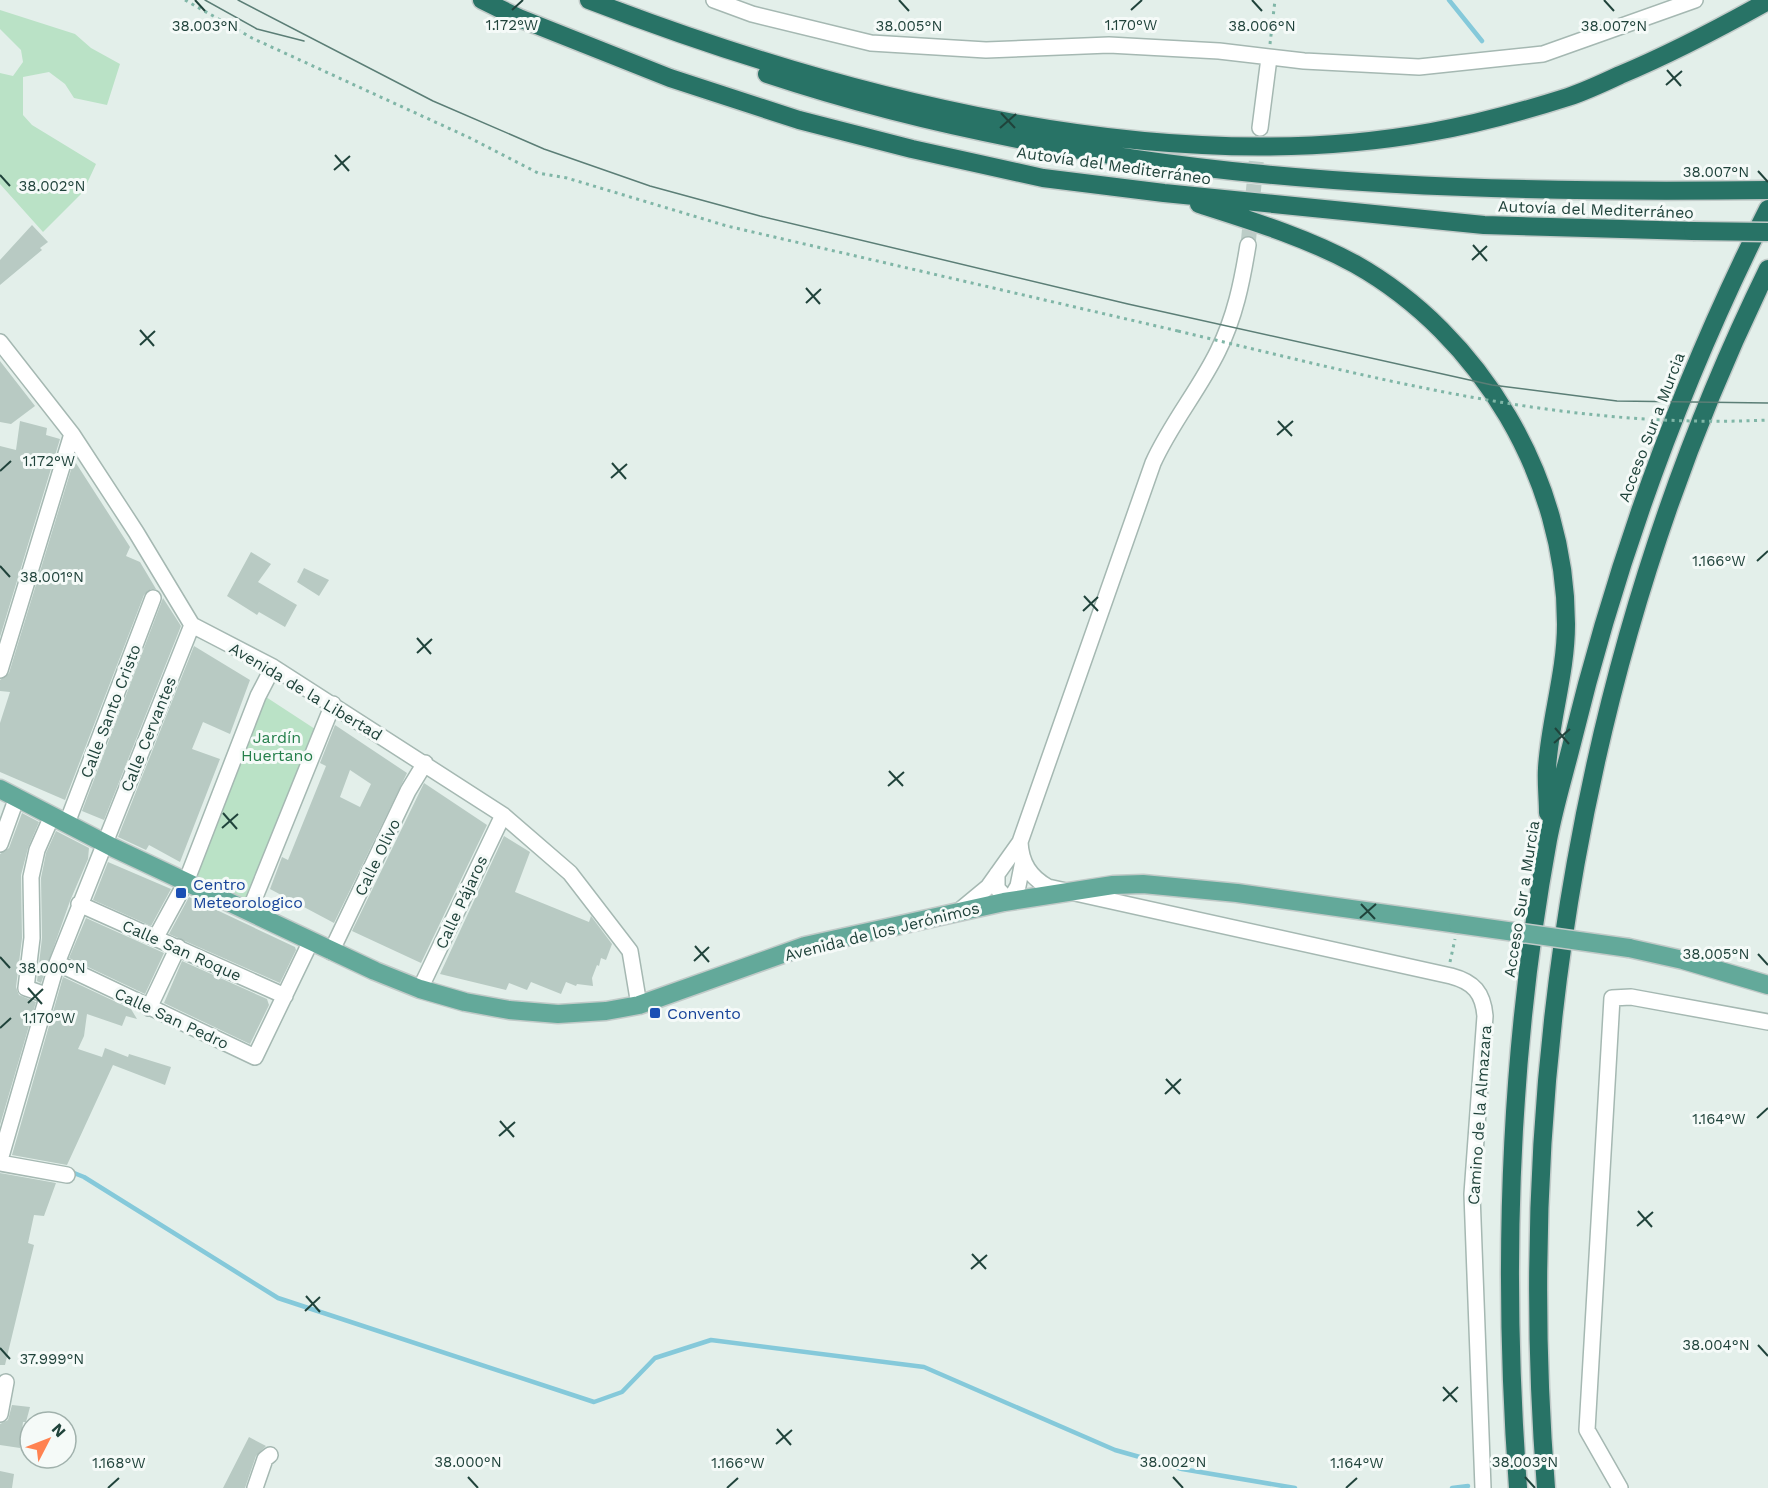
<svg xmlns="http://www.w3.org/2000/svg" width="1768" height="1488" viewBox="0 0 1768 1488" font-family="'Work Sans',sans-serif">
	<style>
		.green { fill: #bae2c6 }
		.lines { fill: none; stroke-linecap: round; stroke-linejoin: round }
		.stream { stroke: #85c9da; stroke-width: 4.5 }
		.building { fill: #b8cac3; fill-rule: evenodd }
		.minor-tunnel { stroke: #bccdc7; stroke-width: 15; stroke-dasharray: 15 8; stroke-linecap: butt }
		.minor-casing { stroke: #a5b8b2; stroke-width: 18 }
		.major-casing { stroke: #c1cac8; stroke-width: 21 }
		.highway-casing { stroke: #c1cac8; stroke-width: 21 }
		.path { stroke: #80b6a7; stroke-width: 3; stroke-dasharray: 3 4.5; stroke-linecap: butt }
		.minor { stroke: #fff; stroke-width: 15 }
		.major { stroke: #63a99a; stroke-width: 18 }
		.highway { stroke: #287366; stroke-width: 18 }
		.tram { stroke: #5b7e76; stroke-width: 1.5 }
		.major-bridge-casing { stroke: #c1cac8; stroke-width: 21; stroke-linecap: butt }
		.highway-bridge-casing { stroke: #c1cac8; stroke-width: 21; stroke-linecap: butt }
		.path-bridge { stroke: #80b6a7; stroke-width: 3; stroke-dasharray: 3 4.5; stroke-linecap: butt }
		.major-bridge { stroke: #63a99a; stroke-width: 18 }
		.highway-bridge { stroke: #287366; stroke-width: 18 }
		.ticks { fill: none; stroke: #20433b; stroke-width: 2 }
		.transit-dot { fill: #1a4fb4; stroke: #f5faf8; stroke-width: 2 }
		.labels { text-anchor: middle; stroke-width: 6; stroke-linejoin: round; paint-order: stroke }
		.street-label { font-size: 16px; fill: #20433b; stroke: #f5faf8 }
		.park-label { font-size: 16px; fill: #257f4b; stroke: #f5faf8 }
		.transit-label { font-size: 16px; fill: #164399; stroke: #f5faf8; text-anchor: start }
		.ticks-label { font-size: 15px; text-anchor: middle; fill: #20433b; stroke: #f5faf8; stroke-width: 6; stroke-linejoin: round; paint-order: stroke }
	</style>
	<rect width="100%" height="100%" fill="#e3efea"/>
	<!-- green -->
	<path class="green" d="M0,10L75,34L91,48L120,64L107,105L74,98L65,84L49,72L23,77V115L32,125L96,164L83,192L43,232L0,184V73L13,76L23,62L21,50L0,29Z
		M266,697L315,729L244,908L194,884Z"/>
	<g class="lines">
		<!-- stream -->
		<path class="stream" d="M1449,0L1482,41
			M69,1171L84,1177L278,1298L594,1402L622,1392L655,1358L711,1340L924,1367L1115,1450L1182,1469L1295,1488
			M1452,1488L1468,1486"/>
	</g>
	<!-- building -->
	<path class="building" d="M32,225L48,242L40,248L42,250L0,285V260Z
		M0,361L35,406L11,424L0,422Z
		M20,421L47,428L46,435L60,439L0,637V446L16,450Z
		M74,460L130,547L126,556L140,562L156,589H151L144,595L65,800L0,772V723L10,692L0,691V680L9,673Z
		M251,552L271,564L258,582L297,605L285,627L259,612L257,615L227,596Z
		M304,568L329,580L319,596L297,582Z
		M163,598L181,626L104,820L82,811Z
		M194,646L250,680L230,734L203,722L192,749L220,759L180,862L149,845L146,850L118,837Z
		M335,725L407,773L334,923L270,889L282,857L288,860L326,766L320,763ZM350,770L371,784L360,807L340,797Z
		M424,783L487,825L421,963L352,931Z
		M22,813L39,822L28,848L21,875L22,938L16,987L19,995L36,1002L0,1125V854L9,848Z
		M56,831L89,848L88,859L70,901L41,983L37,981L42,938L41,878L46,853Z
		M504,836L530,852L515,892L589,922L591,916L612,944L606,960L601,958L599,966L597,965L592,978L593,986L577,984L576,986L566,982L561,994L531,982L527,990L509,983L506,990L440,974Z
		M108,862L171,889L151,926L93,900Z
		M189,897L295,947L296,950L280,983L169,934Z
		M86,918L164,953L145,994L69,958Z
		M182,961L267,999L269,1005L250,1044L164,1003Z
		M63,977L131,1009L137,1019L126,1016L122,1026L87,1014L84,1036L78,1049L102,1057L105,1048L128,1057L129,1054L171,1067L165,1085L113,1065L67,1165L12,1155Z
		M0,1173L56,1183L44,1216L34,1215L28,1243L34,1245L5,1365H0Z
		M12,1405L30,1407L26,1422H23L20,1448L0,1445V1424L8,1420Z
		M249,1437L266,1446L256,1456L245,1488H223Z
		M0,1471L14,1474L12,1488H0Z"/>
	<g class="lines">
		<!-- minor-tunnel -->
		<path class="minor-tunnel" d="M1248,245L1259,134"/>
		<defs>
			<path id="minor" d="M714,0L752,14L871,43L986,50L1109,45L1219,51L1304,61L1419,67L1543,54L1695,0
				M1260,128L1269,58
				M0,342L72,434L136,532L192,625L273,667L503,815L570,873L630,951L639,1005
				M0,670L72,434
				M67,823L153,598
				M1020,842C1021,863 1030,877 1048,887L1451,976C1474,982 1483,993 1485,1016L1472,1194L1483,1488
				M0,844L17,797
				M997,874V888L1009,901L1018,886L1023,861
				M79,904L285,996
				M959,911L988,887L1020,842L1153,463C1171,423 1199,390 1218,351C1235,317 1242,282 1248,245
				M249,912L333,704
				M156,937L186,882L258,696L273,667
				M331,952L408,791L425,763
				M57,963L255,1057L310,943
				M420,989L503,815
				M46,995L26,988L32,938L31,877L37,850L52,816
				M149,1008L178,947
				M0,1160L57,963L192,625
				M0,1163L67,1175
				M0,1414L6,1382
				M255,1488L265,1459L270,1455
				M1620,1488L1587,1430L1612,998L1631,997L1768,1022"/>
			<path id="major" d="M0,789L114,848L375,971L420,989L465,1002L509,1010L558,1014L606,1011L639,1005L805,946L1004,902L1113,885L1143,884L1237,893L1458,924
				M1629,948L1683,960L1768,985"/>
			<path id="highway" d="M482,0L519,18L670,78L799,120L912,149L1043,178L1164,193L1484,225L1693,231
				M589,0C843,98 1160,181 1431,132C1477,124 1524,111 1568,97C1586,91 1603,83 1620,75C1673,53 1718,29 1768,1
				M767,74C1090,181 1431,195 1768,190
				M1199,204C1252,221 1305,237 1355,264C1481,335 1566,479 1566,624C1566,673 1550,720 1547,768C1546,783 1548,798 1548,813
				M1518,1488C1502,1272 1509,1053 1548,840C1554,808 1564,775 1572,743C1617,558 1682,379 1768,209
				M1546,1488C1513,1072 1584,645 1768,269"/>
		</defs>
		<!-- minor casing -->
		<use href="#minor" class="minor-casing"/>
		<!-- major casing -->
		<use href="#major" class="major-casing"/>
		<!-- highway casing -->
		<use href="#highway" class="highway-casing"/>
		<!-- path -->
		<path class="path" d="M185,0L252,38L470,138L538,173L567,178L727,226L1178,331
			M1270,44L1275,0
			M1450,962L1455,939"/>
		<!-- minor -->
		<use href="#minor" class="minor"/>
		<!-- major -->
		<use href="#major" class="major"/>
		<!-- highway -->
		<use href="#highway" class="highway"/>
		<!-- tram -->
		<path class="tram" d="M205,0L257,29L304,41
			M238,0L433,101L544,149L650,186L760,216L1128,304L1492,385L1617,401L1768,403"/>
		<defs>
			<path id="major-bridge" d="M1458,924L1629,948"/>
			<path id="highway-bridge" d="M1693,231L1768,232"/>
		</defs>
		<!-- major-bridge casing -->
		<use href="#major-bridge" class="major-bridge-casing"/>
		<!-- highway-bridge casing -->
		<use href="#highway-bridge" class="highway-bridge-casing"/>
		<!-- path-bridge -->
		<path class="path-bridge" d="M1178,331C1376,378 1562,430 1768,420"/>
		<!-- major-bridge -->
		<use href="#major-bridge" class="major-bridge"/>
		<!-- highway-bridge -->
		<use href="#highway-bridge" class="highway-bridge"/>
	</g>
	<!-- ticks -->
	<path class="ticks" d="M195,0L205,11M899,0L909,11M1252,0L1262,11M1604,0L1614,11M512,10L523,0M1131,10L1142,0M1667,70L1681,86M1666,85L1682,71M1001,113L1015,128M1000,128L1016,114M335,155L349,171M334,170L350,156M1758,171L1768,182M0,175L10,186M1473,245L1487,261M1472,260L1487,246M806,288L820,304M806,303L821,289M140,330L154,346M140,345L155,331M1278,421L1292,436M1277,435L1293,421M612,463L626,479M0,471L11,461M611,478L627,464M1757,561L1768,551M0,566L10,577M1084,596L1098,611M1083,611L1098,597M417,638L431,654M417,653L432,639M1555,728L1569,744M1554,743L1570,729M889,771L903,786M888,786L904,772M223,813L237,829M222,828L238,814M1361,904L1375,919M1360,918L1376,904M695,946L709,962M1758,954L1768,965M0,957L10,968M694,961L709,947M28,988L42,1004M28,1003L43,989M0,1028L11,1018M1166,1079L1180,1094M1165,1094L1181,1079M1757,1118L1768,1108M500,1121L514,1137M499,1136L515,1122M1638,1211L1652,1227M1637,1226L1653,1212M972,1254L986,1269M971,1269L987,1255M306,1296L320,1312M305,1311L320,1297M1758,1345L1768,1356M0,1348L10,1359M1443,1387L1457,1402M1443,1401L1458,1387M777,1429L791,1445M776,1444L792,1430M468,1477L478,1488M1173,1477L1183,1488M1525,1477L1535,1488M108,1488L119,1478M727,1488L738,1478M1346,1488L1357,1478"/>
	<!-- markers -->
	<g class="transit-dot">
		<rect x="175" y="887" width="12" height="12" rx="3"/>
		<rect x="649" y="1007" width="12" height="12" rx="3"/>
	</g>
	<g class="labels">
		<!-- street labels -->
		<g class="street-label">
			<text transform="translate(1114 165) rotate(8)" y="6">Autovía del Mediterráneo</text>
			<text transform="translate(1596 209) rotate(2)" y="6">Autovía del Mediterráneo</text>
			<text transform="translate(1651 427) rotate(-69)" y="6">Acceso Sur a Murcia</text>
			<text transform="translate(306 691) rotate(31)" y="6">Avenida de la Libertad</text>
			<text transform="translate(110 711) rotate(-69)" y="6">Calle Santo Cristo</text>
			<text transform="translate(148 734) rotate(-68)" y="6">Calle Cervantes</text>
			<text transform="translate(377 857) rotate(-64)" y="6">Calle Olivo</text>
			<text transform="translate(1521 899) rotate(-81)" y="6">Acceso Sur a Murcia</text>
			<text transform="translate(461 902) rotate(-65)" y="6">Calle Pájaros</text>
			<text transform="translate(882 931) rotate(-14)" y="6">Avenida de los Jerónimos</text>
			<text transform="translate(182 950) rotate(24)" y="6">Calle San Roque</text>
			<text transform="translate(172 1018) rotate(25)" y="6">Calle San Pedro</text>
			<text transform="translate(1479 1115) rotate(-86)" y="6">Camino de la Almazara</text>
		</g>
		<!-- park labels -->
		<g class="park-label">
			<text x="277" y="743">Jardín<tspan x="277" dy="18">Huertano</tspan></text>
		</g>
		<!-- transit labels -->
		<g class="transit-label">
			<text x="193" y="890">Centro<tspan x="193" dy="18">Meteorologico</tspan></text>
			<text x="667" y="1019">Convento</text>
		</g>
	</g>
	<g class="ticks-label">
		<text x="1131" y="30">1.170°W</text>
		<text x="512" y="30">1.172°W</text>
		<text x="205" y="31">38.003°N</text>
		<text x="909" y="31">38.005°N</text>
		<text x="1262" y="31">38.006°N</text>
		<text x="1614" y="31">38.007°N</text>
		<text x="1716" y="177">38.007°N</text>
		<text x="52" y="191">38.002°N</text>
		<text x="49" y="466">1.172°W</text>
		<text x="1719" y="566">1.166°W</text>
		<text x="52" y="582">38.001°N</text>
		<text x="1716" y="959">38.005°N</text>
		<text x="52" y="973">38.000°N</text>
		<text x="49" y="1023">1.170°W</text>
		<text x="1719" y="1124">1.164°W</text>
		<text x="1716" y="1350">38.004°N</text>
		<text x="52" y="1364">37.999°N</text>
		<text x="468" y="1467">38.000°N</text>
		<text x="1173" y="1467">38.002°N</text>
		<text x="1525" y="1467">38.003°N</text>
		<text x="119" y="1468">1.168°W</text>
		<text x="738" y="1468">1.166°W</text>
		<text x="1357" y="1468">1.164°W</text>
	</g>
	<!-- north arrow -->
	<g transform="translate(48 1440) rotate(48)"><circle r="28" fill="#f5faf8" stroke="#a0b1ac" stroke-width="1.5"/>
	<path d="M0-4.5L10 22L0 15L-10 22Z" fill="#ff8251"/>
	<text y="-9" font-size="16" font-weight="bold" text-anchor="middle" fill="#20433b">N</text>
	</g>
</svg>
